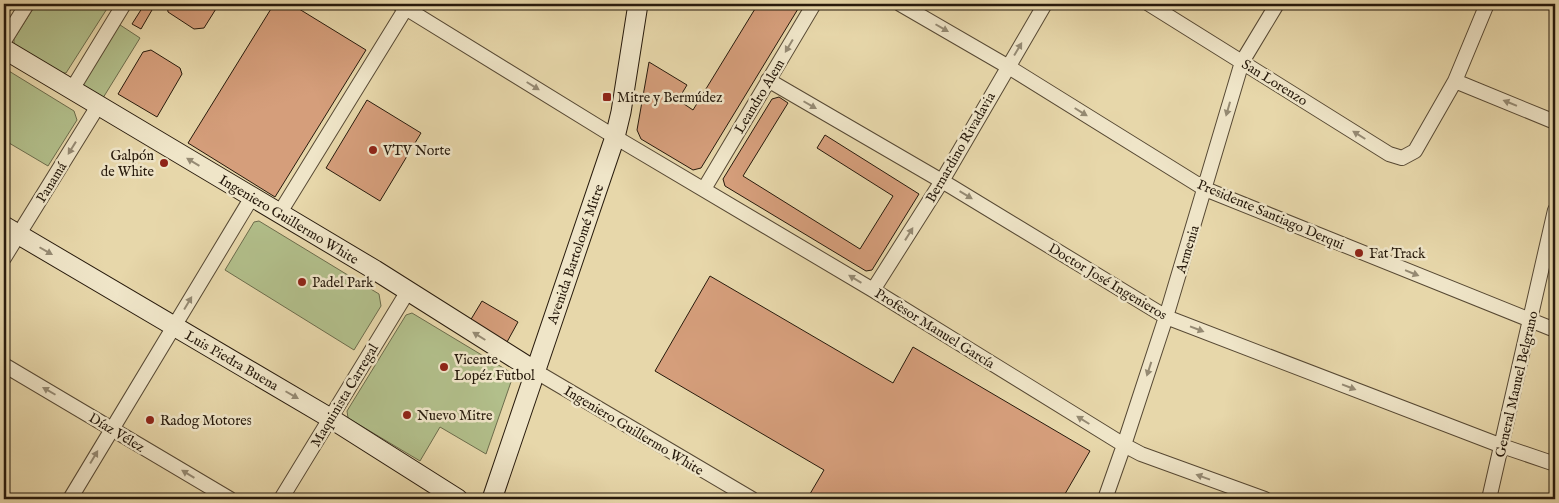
<svg xmlns="http://www.w3.org/2000/svg" width="1559" height="503" viewBox="0 0 1559 503" font-family="'IM FELL English',serif">
	<style>
		.green { fill: #b2bf8b; stroke: #6c6c4c }
		.building { fill: #d59e7b; stroke: #271a0c }
		.lines { fill: none; stroke-linecap: round; stroke-linejoin: round }
		.street-casing { stroke: #574934; stroke-width: 16 }
		.secondary-casing { stroke: #271a0c; stroke-width: 21 }
		.street { stroke: #efe5c8; stroke-width: 14 }
		.secondary { stroke: #efe5c8; stroke-width: 19 }
		.oneway { fill: #958a73 }
		.poi-dot { fill: #8f2418; stroke: #efe5c8; stroke-width: 2 }
		.labels { text-anchor: middle; stroke-width: 5; stroke-linejoin: round; paint-order: stroke }
		.street-label { font-size: 14px; fill: #271a0c; stroke: #efe5c8 }
		.poi-label { font-size: 14px; fill: #271a0c; stroke: #efe5c8; text-anchor: start }
	</style>
	<rect width="100%" height="100%" fill="#e7d7aa"/>
	<filter id="stains"><feTurbulence type="fractalNoise" baseFrequency=".004" numOctaves="4"/><feColorMatrix values="0 0 0 0 .2 0 0 0 0 .09 0 0 0 0 .02 0 0 0 .5 -.17"/></filter>
	<radialGradient id="worn" r=".72"><stop offset=".6" stop-color="#630" stop-opacity="0"/><stop offset="1" stop-color="#630" stop-opacity=".3"/></radialGradient>
	<!-- green -->
	<path class="green" d="M36,4H110L66,73H60L14,44V39Z
		M114,21L140,38L98,106L71,91Z
		M4,68L74,111L77,120L48,166L4,140Z
		M259,221L379,294L381,306L354,350L225,270L254,222Z
		M412,313L510,372L512,379L486,454L440,427L420,461L348,418L347,411L406,315Z"/>
	<!-- building -->
	<path class="building" d="M4,4H14L4,20Z
		M167,4H219L204,28L194,29L168,12Z
		M274,4H291L366,50L275,197L188,143Z
		M758,4H801L701,168L693,170L641,139L637,130L649,62L687,85L678,100L693,110Z
		M144,5L152,10L141,29L132,24Z
		M151,50L180,68L182,74L157,117L118,94L143,52Z
		M779,97L788,103L743,176L860,249L893,196L817,148L825,135L919,194L872,270L866,271L725,186L723,179L772,99Z
		M367,100L421,133L380,201L326,168Z
		M710,276L893,383L913,347L1090,451L1062,499H807L824,470L655,371Z
		M482,301L518,322L507,342L470,321Z"/>
	<g class="lines">
		<defs>
			<path id="street" d="M399,4L615,137L873,290L1124,445L1141,454L1265,499
				M900,4L1007,66L1205,189L1555,330
				M1149,4L1389,154L1402,158L1415,151L1455,81L1487,4
				M4,41L27,4
				M768,80L952,187L1166,317L1502,446L1555,464
				M1455,81L1555,122
				M71,91L124,4
				M704,189L814,4
				M279,214L406,8
				M4,258L98,106
				M873,290L942,181L1045,4
				M4,365L230,499
				M535,371L752,499
				M70,499L252,197
				M281,499L408,291
				M1105,499L1124,445L1166,317L1242,62L1277,4
				M1489,499L1555,210"/>
			<path id="secondary" d="M4,49L375,270L535,371
				M4,226L330,418L458,499
				M492,499L615,137L621,112L638,4"/>
		</defs>
		<!-- street casing -->
		<use href="#street" class="street-casing"/>
		<!-- secondary casing -->
		<use href="#secondary" class="secondary-casing"/>
		<!-- street -->
		<use href="#street" class="street"/>
		<!-- secondary -->
		<use href="#secondary" class="secondary"/>
	</g>
	<!-- one-way arrows -->
	<defs><path id="oneway-solid" d="M-6-.8H1V-3.2L6.5 0L1 3.2V.8H-6Z" transform="scale(1.25)"/></defs>
	<g class="oneway">
		<use href="#oneway-solid" transform="translate(942 28) rotate(30)"/>
		<use href="#oneway-solid" transform="translate(789 46) rotate(121)"/>
		<use href="#oneway-solid" transform="translate(1018 49) rotate(-59)"/>
		<use href="#oneway-solid" transform="translate(533 86) rotate(32)"/>
		<use href="#oneway-solid" transform="translate(1510 103) rotate(-158)"/>
		<use href="#oneway-solid" transform="translate(810 105) rotate(30)"/>
		<use href="#oneway-solid" transform="translate(1228 109) rotate(106)"/>
		<use href="#oneway-solid" transform="translate(1081 112) rotate(32)"/>
		<use href="#oneway-solid" transform="translate(1359 135) rotate(-148)"/>
		<use href="#oneway-solid" transform="translate(72 148) rotate(122)"/>
		<use href="#oneway-solid" transform="translate(193 162) rotate(-149)"/>
		<use href="#oneway-solid" transform="translate(966 195) rotate(31)"/>
		<use href="#oneway-solid" transform="translate(909 234) rotate(-58)"/>
		<use href="#oneway-solid" transform="translate(46 251) rotate(30)"/>
		<use href="#oneway-solid" transform="translate(1412 273) rotate(22)"/>
		<use href="#oneway-solid" transform="translate(855 279) rotate(-149)"/>
		<use href="#oneway-solid" transform="translate(188 303) rotate(-59)"/>
		<use href="#oneway-solid" transform="translate(1197 329) rotate(21)"/>
		<use href="#oneway-solid" transform="translate(479 336) rotate(-148)"/>
		<use href="#oneway-solid" transform="translate(1149 369) rotate(108)"/>
		<use href="#oneway-solid" transform="translate(1349 387) rotate(21)"/>
		<use href="#oneway-solid" transform="translate(49 391) rotate(-150)"/>
		<use href="#oneway-solid" transform="translate(292 395) rotate(30)"/>
		<use href="#oneway-solid" transform="translate(1083 420) rotate(-148)"/>
		<use href="#oneway-solid" transform="translate(94 457) rotate(-59)"/>
		<use href="#oneway-solid" transform="translate(188 474) rotate(-149)"/>
		<use href="#oneway-solid" transform="translate(1203 477) rotate(-160)"/>
	</g>
	<!-- markers -->
	<g class="poi-dot">
		<rect x="602" y="92" width="10" height="10" rx="2.5"/>
		<circle cx="373" cy="150" r="5"/>
		<circle cx="164" cy="163" r="5"/>
		<circle cx="1359" cy="253" r="5"/>
		<circle cx="302" cy="282" r="5"/>
		<circle cx="444" cy="367" r="5"/>
		<circle cx="407" cy="415" r="5"/>
		<circle cx="150" cy="420" r="5"/>
	</g>
	<g class="labels">
		<!-- street labels -->
		<g class="street-label">
			<text transform="translate(1275 82) rotate(32)" y="5">San Lorenzo</text>
			<text transform="translate(759 96) rotate(-59)" y="5">Leandro Alem</text>
			<text transform="translate(960 147) rotate(-60)" y="5">Bernardino Rivadavia</text>
			<text transform="translate(51 182) rotate(-58)" y="5">Panamá</text>
			<text transform="translate(1271 214) rotate(23)" y="5">Presidente Santiago Derqui</text>
			<text transform="translate(289 219) rotate(31)" y="5">Ingeniero Guillermo White</text>
			<text transform="translate(1187 249) rotate(-73)" y="5">Armenia</text>
			<text transform="translate(575 254) rotate(-71)" y="5">Avenida Bartolomé Mitre</text>
			<text transform="translate(1108 281) rotate(31)" y="5">Doctor José Ingenieros</text>
			<text transform="translate(935 328) rotate(32)" y="5">Profesor Manuel García</text>
			<text transform="translate(232 360) rotate(30)" y="5">Luis Piedra Buena</text>
			<text transform="translate(1516 384) rotate(-77)" y="5">General Manuel Belgrano</text>
			<text transform="translate(344 395) rotate(-59)" y="5">Maquinista Carregal</text>
			<text transform="translate(634 430) rotate(31)" y="5">Ingeniero Guillermo White</text>
			<text transform="translate(117 432) rotate(31)" y="5">Díaz Vélez</text>
		</g>
		<!-- poi labels -->
		<g class="poi-label">
			<text x="617" y="102">Mitre y Bermúdez</text>
			<text x="383" y="155">VTV Norte</text>
			<text x="154" y="160" text-anchor="end">Galpón<tspan x="154" dy="16">de White</tspan></text>
			<text x="1369" y="258">Fat Track</text>
			<text x="312" y="287">Padel Park</text>
			<text x="454" y="364">Vicente<tspan x="454" dy="16">Lopéz Futbol</tspan></text>
			<text x="417" y="420">Nuevo Mitre</text>
			<text x="160" y="425">Radog Motores</text>
		</g>
	</g>
	<!-- margin -->
	<rect width="1559" height="503" fill="none" stroke="#e7d7aa" stroke-width="20"/>
	<rect x="5" y="5" width="1549" height="493" fill="none" stroke="#271a0c" stroke-width="2.5"/>
	<rect x="10" y="10" width="1539" height="483" fill="none" stroke="#271a0c"/>
	<rect width="100%" height="100%" filter="url(#stains)"/>
	<rect width="100%" height="100%" fill="url(#worn)"/>
</svg>
